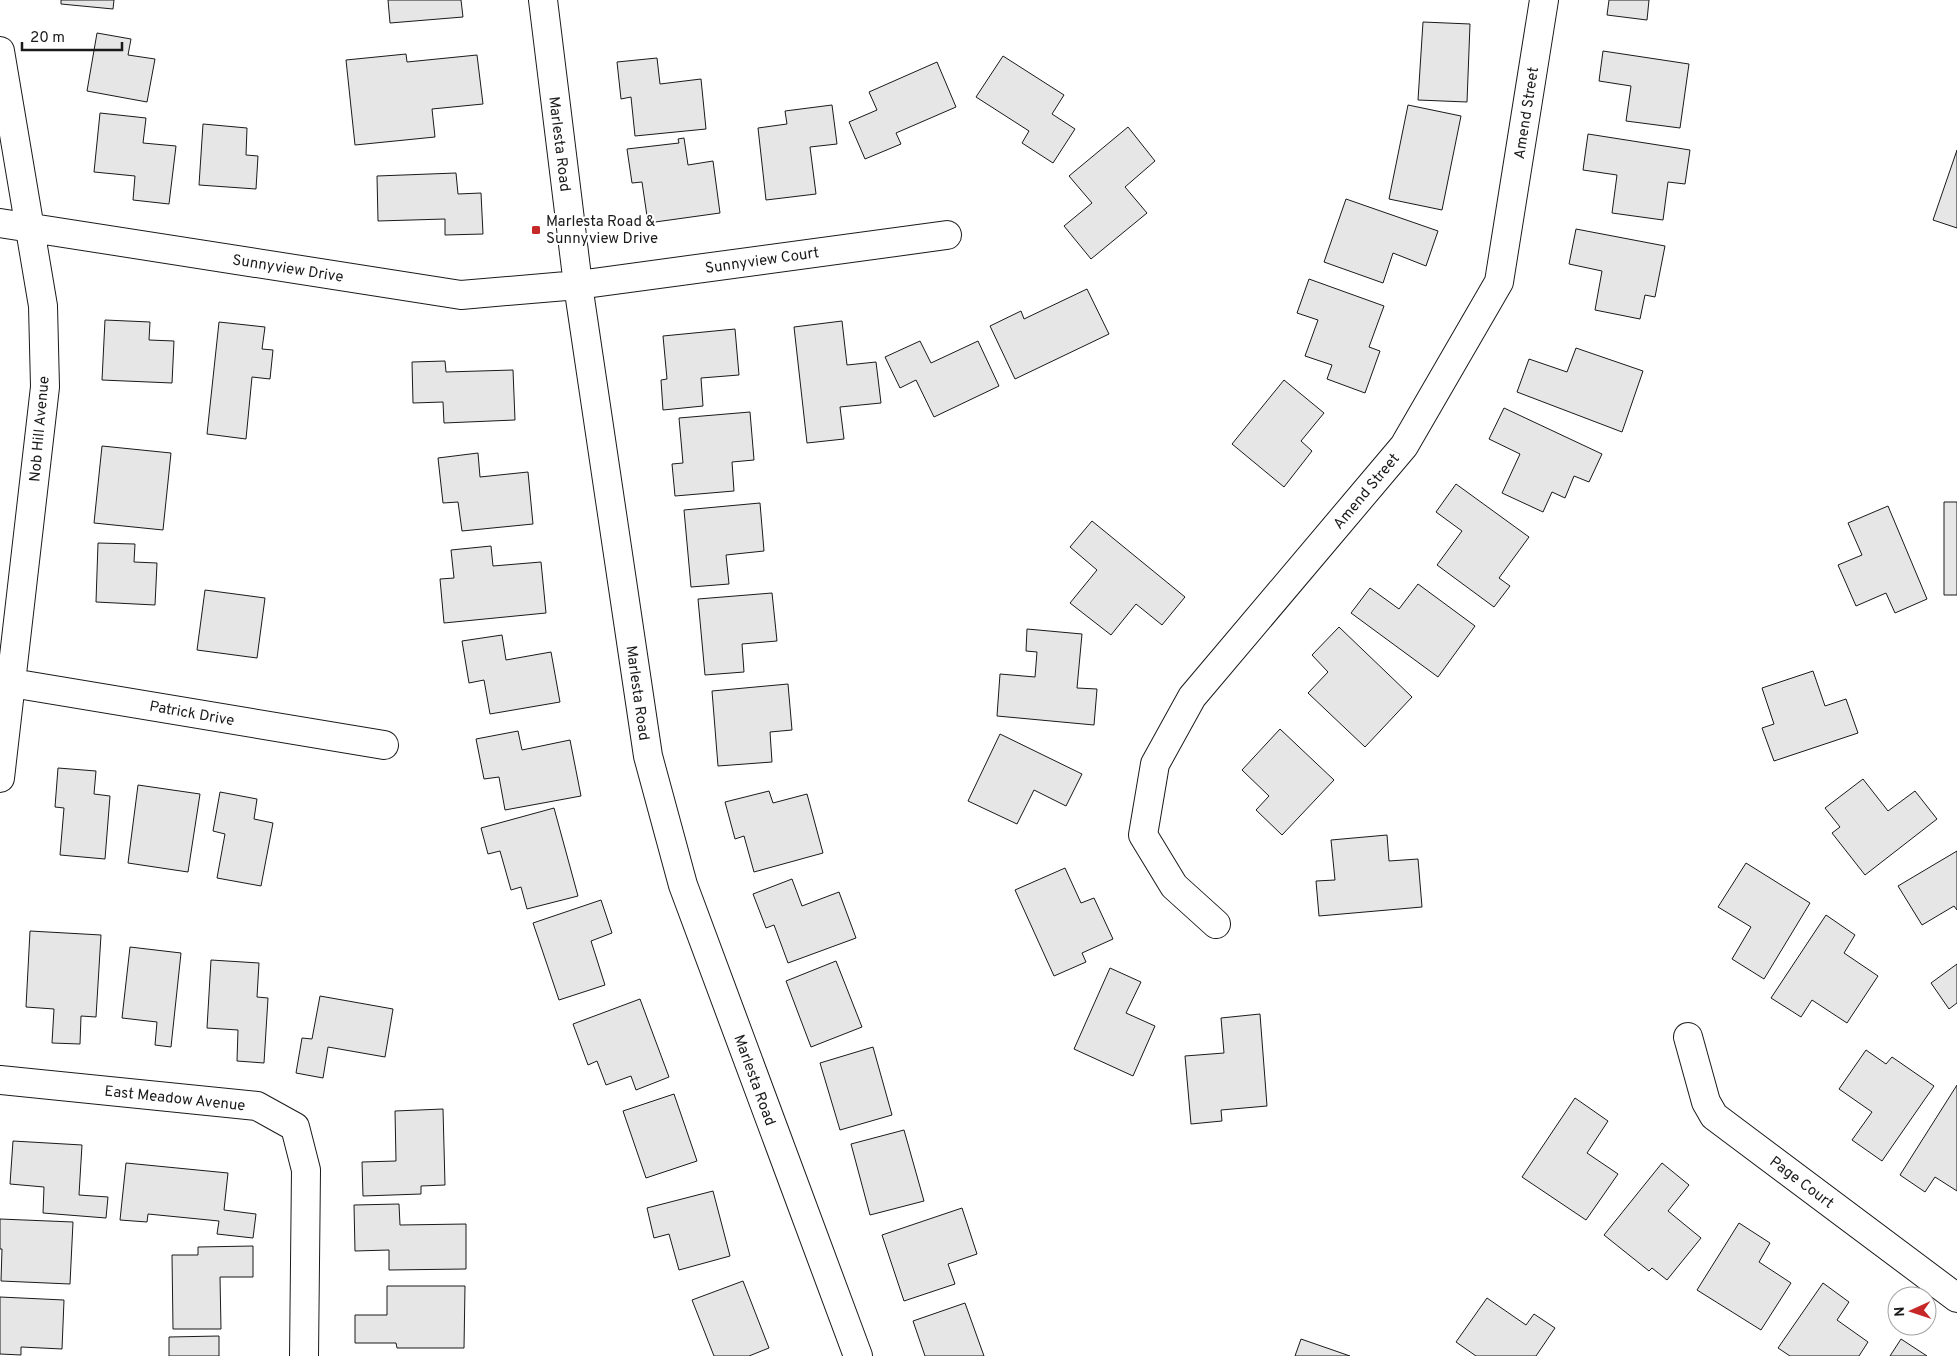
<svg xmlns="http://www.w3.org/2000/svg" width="1957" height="1356" viewBox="0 0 1957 1356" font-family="Overpass,sans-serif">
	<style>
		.building { fill: #e6e6e6; stroke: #1a1a1a }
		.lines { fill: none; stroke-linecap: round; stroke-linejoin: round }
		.minor-casing { stroke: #1a1a1a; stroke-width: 30 }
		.minor { stroke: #fff; stroke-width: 28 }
		.poi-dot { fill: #c62828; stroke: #fff; stroke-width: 2 }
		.labels { text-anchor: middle; stroke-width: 4; stroke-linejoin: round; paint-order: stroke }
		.street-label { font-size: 15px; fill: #1a1a1a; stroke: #fff }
		.poi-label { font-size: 15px; fill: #1a1a1a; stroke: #fff; text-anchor: start }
	</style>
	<rect width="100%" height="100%" fill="#fff"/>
	<!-- building -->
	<path class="building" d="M61,0H114L113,9L61,4Z
		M388,0H461L463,17L390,23Z
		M1609,0H1649L1647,20L1607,15Z
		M1423,22L1470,24L1467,102L1418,100Z
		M97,33L131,39L128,55L155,59L147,102L87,91Z
		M1603,51L1689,64L1680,128L1626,121L1631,86L1599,81Z
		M406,54L407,62L477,55L483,104L432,109L435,137L355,145L346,60Z
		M1003,56L1064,95L1052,114L1075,129L1053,163L1022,143L1029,131L976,97Z
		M657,58L660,84L701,79L706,129L635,136L631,97L621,99L617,62Z
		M937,62L956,107L896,133L901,144L865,159L849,122L877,110L869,92Z
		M832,105L837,144L810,147L816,194L766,200L758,128L787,124L785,111Z
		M1408,105L1461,116L1442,210L1389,199Z
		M100,113L146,118L143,143L176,146L169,204L133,200L135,176L94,172Z
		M203,124L247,128L246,155L258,156L256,189L199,185Z
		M1128,127L1155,161L1125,187L1147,213L1091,259L1064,226L1092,203L1069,176Z
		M1588,134L1690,150L1685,184L1668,182L1663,220L1612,213L1617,175L1583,170Z
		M684,138L688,165L713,161L720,213L648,223L642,182L632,183L627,149L679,143L678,139Z
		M1957,150V228L1933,220Z
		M456,173L458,194L481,193L483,234L445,235V219L378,221L377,176Z
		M1346,199L1438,231L1426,266L1393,253L1383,283L1324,262Z
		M1576,229L1665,246L1655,297L1645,295L1640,319L1595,310L1602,271L1569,264Z
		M1309,279L1384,306L1369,347L1380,351L1365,393L1327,379L1332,365L1305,356L1318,320L1297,313Z
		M1087,289L1109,334L1015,379L990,326L1021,311L1024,319Z
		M105,320L150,322L149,340L174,341L172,383L102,380Z
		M842,321L847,365L876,362L881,403L840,407L844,439L807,443L794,327Z
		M219,322L265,327L262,349L273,350L270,379L252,377L246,439L207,434Z
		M735,329L739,375L701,378L703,406L663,410L661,380L667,379L663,336Z
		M920,341L931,363L978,341L999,386L934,417L916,380L900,388L885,357Z
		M1576,348L1643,371L1622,432L1517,392L1529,359L1567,372Z
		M445,361L446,372L513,370L515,420L444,423L443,402L413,403L412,362Z
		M1284,380L1324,413L1301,441L1312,451L1284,487L1232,444Z
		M1504,408L1602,454L1589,482L1574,476L1565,498L1552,492L1543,512L1502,493L1520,454L1489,439Z
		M750,412L754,460L732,462L734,491L675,496L672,464L683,463L679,418Z
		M102,446L171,453L163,530L94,523Z
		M478,453L480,477L528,472L533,524L462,531L458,502L443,503L438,458Z
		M1456,484L1529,537L1499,578L1510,586L1494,607L1437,565L1462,531L1436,512Z
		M1944,502H1957V595H1944Z
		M760,503L764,551L726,555L729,584L691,587L684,510Z
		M1888,506L1927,599L1895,613L1886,593L1856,606L1838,565L1862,555L1848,523Z
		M1092,521L1185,597L1162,625L1136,604L1111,635L1070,603L1097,570L1070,547Z
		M98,543L135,544L134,562L157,563L155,605L96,602Z
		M491,546L493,566L541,562L546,613L444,623L440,579L454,578L451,550Z
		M1418,584L1475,626L1438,677L1351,613L1370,588L1399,609Z
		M205,590L265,598L257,658L197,650Z
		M772,593L777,641L742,644L744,672L705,675L698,599Z
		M1339,627L1412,697L1365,747L1308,693L1328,672L1312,655Z
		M1027,629L1082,634L1077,688L1097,689L1094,725L997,716L1000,674L1035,677L1037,652L1026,651Z
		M502,635L506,660L551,652L560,702L490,714L484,680L469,683L462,641Z
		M1813,671L1825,706L1846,699L1858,733L1774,761L1762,728L1774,724L1762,688Z
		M788,684L792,730L770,732L772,762L718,766L712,691Z
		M1280,729L1334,780L1282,835L1256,810L1269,796L1242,770Z
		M518,731L522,750L570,740L581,796L505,810L499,777L484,779L476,739Z
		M1000,734L1082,774L1066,806L1034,790L1017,824L968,801Z
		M58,768L96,771L94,794L110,796L105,859L60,855L64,808L55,807Z
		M1863,779L1888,811L1915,791L1937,819L1865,875L1832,833L1840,827L1825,808Z
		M138,785L200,794L188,872L128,863Z
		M769,791L773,803L807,794L823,853L754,872L744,836L735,839L725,802Z
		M220,792L257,799L254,819L273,823L261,886L217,878L225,834L213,831Z
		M554,808L578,896L527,909L521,887L511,890L500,851L488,854L481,828Z
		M1387,835L1389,861L1418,859L1422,907L1319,916L1316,881L1335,880L1331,840Z
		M1957,851V910L1954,906L1922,925L1898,886Z
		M1746,863L1810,903L1764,979L1732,959L1751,927L1718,907Z
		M1065,868L1081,903L1094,898L1113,939L1082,953L1086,962L1054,976L1015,890Z
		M792,879L802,906L839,892L856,938L788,963L774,925L766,928L753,894Z
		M601,900L612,933L591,941L605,985L559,1000L533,923Z
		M1826,915L1855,935L1844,953L1878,976L1847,1023L1812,1000L1801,1017L1771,998Z
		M30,931L101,935L96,1017L81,1016L80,1044L52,1043L54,1009L26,1007Z
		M130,947L181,953L171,1047L155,1045L157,1022L122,1018Z
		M211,960L259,963L257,997L268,998L264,1063L237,1061L238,1030L207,1028Z
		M836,961L862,1027L811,1047L786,981Z
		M1957,964V1003L1949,1009L1931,983Z
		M1110,968L1141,982L1126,1013L1155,1026L1133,1076L1074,1049Z
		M320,996L393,1009L385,1057L328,1047L323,1078L296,1073L302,1038L312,1039Z
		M640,999L669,1077L636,1090L631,1076L606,1085L597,1061L588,1065L573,1024Z
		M1260,1014L1267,1106L1221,1110L1222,1121L1191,1124L1185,1056L1224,1053L1221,1018Z
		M873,1047L892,1115L840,1130L820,1063Z
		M1866,1050L1886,1064L1892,1057L1934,1086L1882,1161L1852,1140L1872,1112L1839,1089Z
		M1957,1085V1191L1935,1177L1925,1192L1900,1175Z
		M674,1094L697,1161L646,1178L623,1111Z
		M1575,1098L1608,1121L1587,1153L1618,1174L1586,1220L1522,1177Z
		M443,1109L445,1185L421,1186V1194L363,1196L362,1162L396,1161L395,1111Z
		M904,1130L924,1201L870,1215L851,1144Z
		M13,1141L82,1145L79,1195L108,1197L106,1218L43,1213L44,1187L10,1184Z
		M126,1163L228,1173L224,1210L256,1214L253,1238L217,1234L219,1221L148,1214L147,1222L120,1220Z
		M1662,1163L1689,1185L1668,1211L1701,1238L1667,1280L1652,1268L1649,1271L1604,1235Z
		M713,1191L730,1256L679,1270L669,1234L654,1238L647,1208Z
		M399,1204L400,1225L466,1224V1269L389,1270V1250L355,1251L354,1205Z
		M962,1208L977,1254L948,1264L955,1284L904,1301L882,1235Z
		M0,1219L73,1222L70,1284L1,1281L2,1249H0Z
		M1739,1223L1770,1243L1759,1262L1791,1283L1761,1330L1697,1290Z
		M253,1246V1277H220L221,1329H173L172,1255H198V1247Z
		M743,1281L769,1348L749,1356H714L692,1300Z
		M1823,1283L1849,1302L1837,1320L1868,1342L1859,1356H1790L1778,1348Z
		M387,1286H465L464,1348H397L396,1343H355V1315H387Z
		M0,1297L64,1300L62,1349L21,1347V1355L0,1354Z
		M1487,1298L1526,1325L1534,1314L1555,1328L1536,1356H1476L1456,1342Z
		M965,1303L984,1356H925L913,1321Z
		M219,1336V1356H169V1337Z
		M1301,1339L1350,1356H1295Z
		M1901,1339L1927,1356H1890Z"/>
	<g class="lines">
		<defs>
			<path id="minor" d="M543,0L578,285L648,756L683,885L858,1356
				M0,51L43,306L45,387L0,778
				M0,223L461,295L578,285L947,235
				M0,681L384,745
				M1216,924L1174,886L1143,835L1155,764L1192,697L1404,446L1499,282L1544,0
				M1688,1037L1706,1102L1714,1116L1957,1298
				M0,1080L257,1106L295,1127L306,1170L304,1356"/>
		</defs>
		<!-- minor casing -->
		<use href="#minor" class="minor-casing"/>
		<!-- minor -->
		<use href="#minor" class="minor"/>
	</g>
	<!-- markers -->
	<rect class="poi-dot" x="531" y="225" width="10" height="10" rx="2.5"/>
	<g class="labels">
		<!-- street labels -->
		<g class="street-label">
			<text transform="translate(1526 113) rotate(-81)" y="5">Amend Street</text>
			<text transform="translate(560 144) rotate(83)" y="5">Marlesta Road</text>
			<text transform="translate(762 260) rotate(-8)" y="5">Sunnyview Court</text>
			<text transform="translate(288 268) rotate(9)" y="5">Sunnyview Drive</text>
			<text transform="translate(39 429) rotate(-85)" y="5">Nob Hill Avenue</text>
			<text transform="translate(1366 491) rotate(-50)" y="5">Amend Street</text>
			<text transform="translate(638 693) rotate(82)" y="5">Marlesta Road</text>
			<text transform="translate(192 713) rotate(10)" y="5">Patrick Drive</text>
			<text transform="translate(755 1080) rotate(70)" y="5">Marlesta Road</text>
			<text transform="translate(175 1098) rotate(6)" y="5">East Meadow Avenue</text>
			<text transform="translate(1802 1182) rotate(37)" y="5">Page Court</text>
		</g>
		<!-- poi labels -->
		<g class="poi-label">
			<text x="546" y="226">Marlesta Road &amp;<tspan x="546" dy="17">Sunnyview Drive</tspan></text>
		</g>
	</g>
	<!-- north arrow -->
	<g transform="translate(1912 1311) rotate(267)"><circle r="24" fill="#ffffff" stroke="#a3a3a3"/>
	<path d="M0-4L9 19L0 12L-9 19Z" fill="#c62828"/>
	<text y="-8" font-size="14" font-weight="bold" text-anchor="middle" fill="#1a1a1a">N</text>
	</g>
	<!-- scale -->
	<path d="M22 42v8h100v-8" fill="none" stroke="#1a1a1a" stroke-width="2.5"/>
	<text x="30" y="42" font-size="15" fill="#1a1a1a" stroke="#ffffff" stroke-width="4" paint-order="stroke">20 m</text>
</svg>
